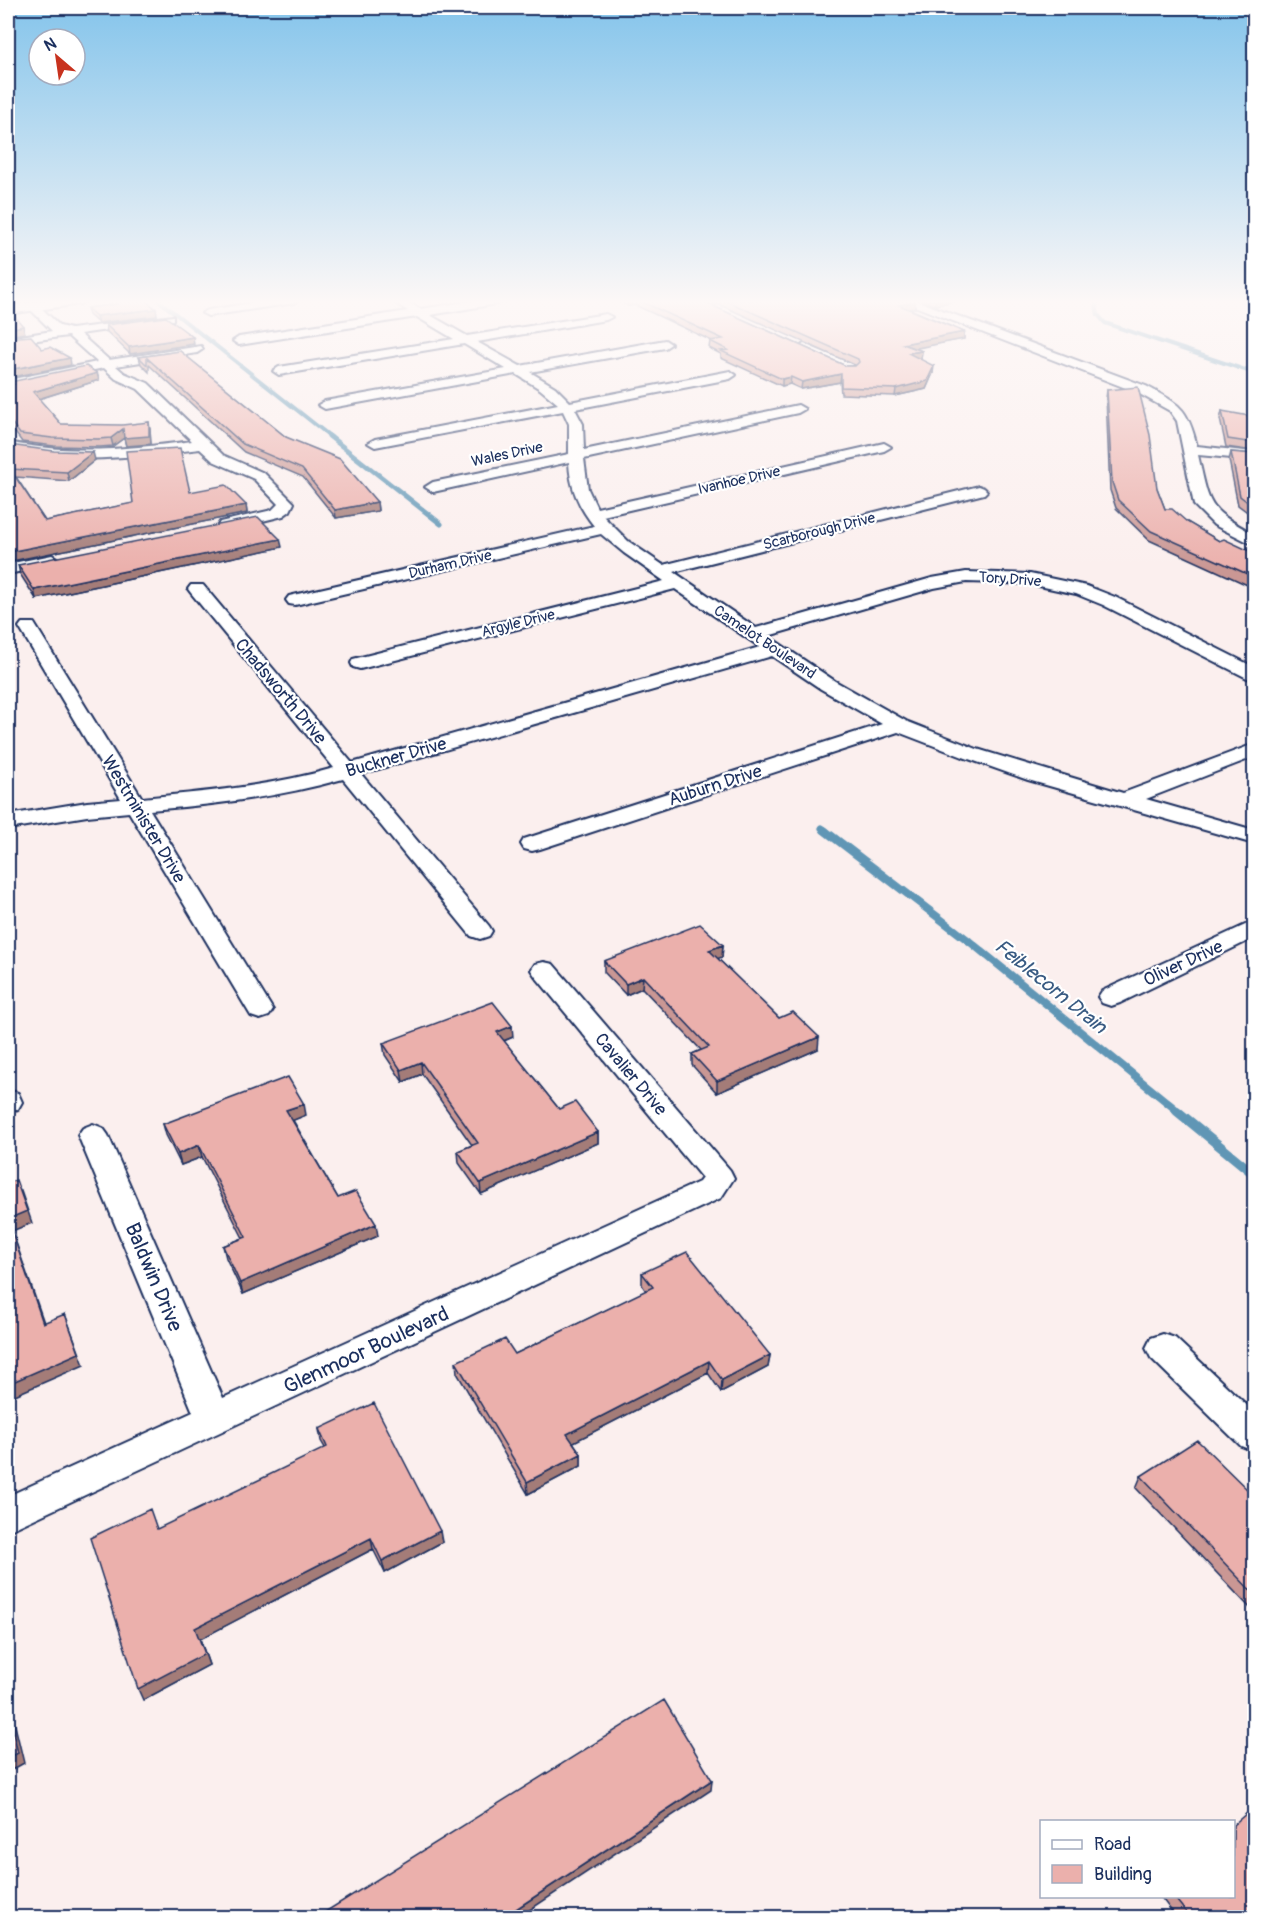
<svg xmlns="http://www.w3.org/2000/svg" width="1262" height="1925" viewBox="0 0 1262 1925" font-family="Pangolin,sans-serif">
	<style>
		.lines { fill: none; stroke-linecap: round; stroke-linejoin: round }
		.stream-far4 { stroke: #6196b5; stroke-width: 4 }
		.stream-far3 { stroke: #6196b5; stroke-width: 5 }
		.stream-far2 { stroke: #6196b5; stroke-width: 7 }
		.stream-far1 { stroke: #6196b5; stroke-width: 8 }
		.stream { stroke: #6196b5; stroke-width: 10 }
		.minor-casing { stroke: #1b2f5e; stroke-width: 4 }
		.tertiary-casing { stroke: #1b2f5e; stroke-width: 4 }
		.minor { fill: #fff; fill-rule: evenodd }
		.tertiary { fill: #fff; fill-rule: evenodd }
		.wall { fill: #ca9794; stroke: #1b2f5e; stroke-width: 1.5 }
		.shaded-wall { fill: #a47b78; stroke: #1b2f5e; stroke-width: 1.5 }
		.building { fill: #ebb0ac; stroke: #1b2f5e; stroke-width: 1.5 }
		.labels { text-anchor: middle; stroke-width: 4.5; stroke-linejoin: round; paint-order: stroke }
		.far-street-label { font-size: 15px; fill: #1b2f5e; stroke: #fff }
		.street-label { font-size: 18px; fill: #1b2f5e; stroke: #fff }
		.water-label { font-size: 20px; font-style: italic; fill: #385a82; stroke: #fff }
		.near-street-label { font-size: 21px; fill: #1b2f5e; stroke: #fff }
	</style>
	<rect width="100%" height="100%" fill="#fbefee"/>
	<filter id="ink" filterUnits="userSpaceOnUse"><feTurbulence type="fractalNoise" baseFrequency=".0167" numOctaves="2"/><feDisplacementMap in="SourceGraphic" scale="12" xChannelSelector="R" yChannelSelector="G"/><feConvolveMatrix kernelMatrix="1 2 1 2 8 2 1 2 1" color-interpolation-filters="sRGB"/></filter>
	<g filter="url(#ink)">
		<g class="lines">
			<!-- stream-far4 -->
			<path class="stream-far4" d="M158,300L331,437
				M1095,300L1098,315L1105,323L1254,373"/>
			<!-- stream-far3 -->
			<path class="stream-far3" d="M329,436L441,524"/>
			<!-- stream-far2 -->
			<path class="stream-far2" d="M822,828L826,831"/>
			<!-- stream-far1 -->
			<path class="stream-far1" d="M824,830L969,941L1179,1112"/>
			<!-- stream -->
			<path class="stream" d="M1177,1111L1254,1174"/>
			<defs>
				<path id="minor" d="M270,300H299L294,303L208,316L202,313L208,310Z
					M391,300H404L420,309L479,300H507L502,303L430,315L467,336L606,314L612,317L606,320L477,342L520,366L665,340L671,344L665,348L530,372L555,387L570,402L730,371L736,375L730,379L575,409L583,424L584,450L798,405L805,409L798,413L584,459L588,489L597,508L884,443L891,447L884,451L603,516L628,541L663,565L979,486L984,488L987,491L984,494L674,572L756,628L932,578L966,572L1030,574L1087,586L1115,597L1254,667V680L1247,678L1103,605L1076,594L1030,584L966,582L934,588L768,636L835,681L906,721L977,749L1123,793L1254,744V757L1146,799L1254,830V844L1028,780L963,757L898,732L540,849L532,851L524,849L521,844L524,839L882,724L821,689L772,656L361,774L489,926L492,931L489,936L480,939L471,936L343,779C280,797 215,805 150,810L273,1010L269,1016L260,1019L251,1016L129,812L87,816L8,829V815L87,802L121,799L19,627L22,623H34L142,798C206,792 272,786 334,768L191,593L188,589L191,585H203L352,763L760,647L675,589L360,669L353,667L351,663L353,659L664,581L624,553L601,534L295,605L289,604L286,600L289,596L594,526C578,506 570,487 569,462L433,492L425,487L433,482L569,454V424L563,411L375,447L368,443L375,439L558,404L540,389L516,374L325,409L318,405L325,401L506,369L464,344L279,375L273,371L279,367L454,339L417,317L239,345L233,341L239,337L408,311Z
					M703,300H726L721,303L697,306V302Z
					M899,300H915L1146,386C1180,405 1187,406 1197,446L1254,452V460L1198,455C1210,507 1206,508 1254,534V545L1214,525L1194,505L1177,421L1170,411L1136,392Z
					M34,304L38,305L60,326L71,329L173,316V320L169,321L80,334L109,360L201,346L203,349L197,353L116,366L124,373L148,383L223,455L264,473L294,503L290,511L283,516L226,530L220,528L218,525L220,522L272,510L278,504L254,479L213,461L200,449C135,457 72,465 8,450V442C70,455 130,449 192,441L138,389L116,379L104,368L8,388V380L97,362L68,336L8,344V338L52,331L28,307Z
					M804,344L854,365L856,368L854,371H846L800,351L798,348Z
					M52,555L60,560L58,564L8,574V564Z
					M1254,921V938L1120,1003L1111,1006L1102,1003L1098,997L1102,991Z
					M544,962L553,964L730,1170L734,1178L721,1198L8,1531V1496L193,1412L78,1135L83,1128L93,1124L103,1128L108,1135L223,1398L699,1182L702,1178L535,976L531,970L535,964Z
					M8,1090L18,1093L22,1102L18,1109L8,1112Z
					M1163,1334L1175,1338L1254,1412V1451L1241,1446L1151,1358L1146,1348L1151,1338Z"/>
				<path id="tertiary" d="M48,300H87L80,304L8,314V306Z"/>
			</defs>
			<!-- minor casing -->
			<use href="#minor" class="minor-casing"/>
			<!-- tertiary casing -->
			<use href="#tertiary" class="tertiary-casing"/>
			<!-- minor -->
			<use href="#minor" class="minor"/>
			<!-- tertiary -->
			<use href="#tertiary" class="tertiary"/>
		</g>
		<!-- wall -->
		<path class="wall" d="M106,300H145L156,309L157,316L98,323L89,315L87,308L112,305Z
			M616,300H700L846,366L855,365L709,300H911L915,308L910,309L964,332V339L915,348L922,351L921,358L919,359L933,373L926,389L895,396L841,394L840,382L801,389L790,384L782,386L721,358V354L709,348L710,341H712L635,305L628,306Z
			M922,300H961L935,305Z
			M106,325L194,344L130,354L107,332Z
			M180,351L286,437L377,502L378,511L336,518L303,477L244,452L149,365V372L141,364L139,357Z
			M97,373L99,380L39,399L61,424L150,429L151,444L126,446L124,438L113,446L100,447L54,446L22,442L8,423V386L11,385L10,382Z
			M1107,390L1157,488L1165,509L1219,541L1254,553V588L1149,540L1116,508L1110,490L1106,398Z
			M1222,411L1254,432V451L1226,447L1220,419Z
			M8,446L95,460L69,481L16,477L45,521L190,492L246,505L247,513L12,561L8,553Z
			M1231,452L1254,454V517L1238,505L1229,460Z
			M282,547L36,599L20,574L18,565Z
			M723,945L722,957L717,958L779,1018L818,1049L717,1093L692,1065V1054L701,1050L642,988L626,995L604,972V961Z
			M513,1037L504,1041L559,1109L598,1132V1143L481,1194L459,1163L458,1151L472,1145L422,1074L403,1082L385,1055L383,1043Z
			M306,1115L293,1120L338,1198L378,1236L243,1294L226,1258L223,1246L243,1238L202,1157L181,1165L166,1135L163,1124Z
			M642,1273L770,1355L768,1367L721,1392L708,1373L573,1442L581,1454V1466L528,1494L457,1373L456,1362L515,1354L646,1291L642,1285Z
			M319,1429L442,1542L385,1573L373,1549L200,1639L209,1665L143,1700L325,1448L321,1441Z
			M1141,1476L1254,1496V1612L1136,1488Z
			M1160,1896H1233L1254,1917H1176Z"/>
		<!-- shaded-wall -->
		<path class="shaded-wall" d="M628,300H635V305L628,306Z
			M935,300H961L935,305Z
			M915,302V308L898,311L899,305Z
			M156,309L157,316L98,323L96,316Z
			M23,326L25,333L8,336V329Z
			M964,332V339L902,351L903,344Z
			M193,337L194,344L130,354L129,347Z
			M922,351L921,358L907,361L908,353Z
			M70,358L71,365L8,378V370Z
			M934,366L933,373L926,389L895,396L896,389Z
			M97,373L99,380L35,400L33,392Z
			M841,374L840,382L801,389L802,382Z
			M791,377L790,384L782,386V379Z
			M149,422L150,429L151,444L126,446L124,438L113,446L111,438L123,429Z
			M93,452L95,460L69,481L67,472Z
			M377,502L378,511L336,518L335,510Z
			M246,505L247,513L12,561L9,552Z
			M280,539L282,547L36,599L34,590Z
			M723,945L722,957L709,962V950Z
			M643,977L642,988L626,995V984Z
			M512,1026L513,1037L498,1043L497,1032Z
			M819,1037L818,1049L717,1093V1081Z
			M421,1062L422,1074L403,1082L401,1070Z
			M304,1104L306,1115L289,1122L286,1110Z
			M598,1132V1143L481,1194L480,1183Z
			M199,1145L202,1157L181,1165L178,1154Z
			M21,1191L32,1223L12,1231L48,1334L8,1220Z
			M376,1224L378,1236L243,1294L240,1283Z
			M65,1314L84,1365L8,1398V1384Z
			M770,1355L768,1367L721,1392L722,1380Z
			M709,1361L708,1373L568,1445L567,1434Z
			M581,1454V1466L528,1494L527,1482Z
			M440,1531L442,1542L385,1573L382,1561Z
			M371,1538L373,1549L200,1639L209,1665L143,1700L138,1689L195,1628Z
			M8,1696L24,1763L8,1772Z
			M712,1780L711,1790L519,1917H504Z"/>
		<!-- building -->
		<path class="building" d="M113,300H145L156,309L96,316L87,308L118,304Z
			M638,300H700L846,366H855L859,362L858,359L724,300H911L915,302L899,305L964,332L903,344L922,351L908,353L934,366L927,381L896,389L841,387V374L802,382L791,377L782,379L721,351L728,350L710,341L723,339Z
			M8,309H9L23,326L8,329Z
			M166,317L193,337L129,347L106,325Z
			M31,336L42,349L50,347L70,358L8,370V338Z
			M180,351L286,437L340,459L377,502L335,510L302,469L243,444L147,358V365L139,357Z
			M86,366L97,373L33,392L61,424L122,425L149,422V436L124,438L123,429L111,438L98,439L52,438L20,434L8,418V386L14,384L10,382Z
			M1138,387L1150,435L1157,488L1165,509H1172L1187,522L1219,541L1224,539L1254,553V577L1151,531L1118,500L1112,482L1107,390Z
			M1222,411L1249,416L1254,432V443L1228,439Z
			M9,445L54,451L93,452L67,472L10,469L45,521L133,503L126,451L180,448L190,492L226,485L246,505L9,552L8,549V446Z
			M1231,452L1254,454V507L1240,496Z
			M258,517L280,539L34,590L18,565Z
			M700,924L723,945L709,950L779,1018L793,1012L819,1037L717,1081L692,1054L709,1047L643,977L626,984L604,961Z
			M493,1002L512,1026L497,1032L559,1109L575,1102L598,1132L480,1183L458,1151L478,1143L421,1062L401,1070L383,1043Z
			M288,1077L304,1104L286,1110L338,1198L356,1191L376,1224L240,1283L223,1246L246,1237L199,1145L178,1154L163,1124Z
			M16,1180L27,1211L8,1219V1183Z
			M8,1220L43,1323L65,1314L79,1353L8,1384Z
			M687,1252L770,1355L722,1380L709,1361L567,1434L581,1454L527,1482L456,1362L505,1339L515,1354L653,1287L642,1273Z
			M374,1403L440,1531L382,1561L371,1538L195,1628L205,1654L138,1689L90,1538L150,1509L157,1529L327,1447L319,1429Z
			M1197,1440L1254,1496V1594L1141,1476Z
			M664,1700L712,1780L504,1917H317Z
			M8,1712L18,1753L8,1758Z
			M1254,1807V1917H1190L1173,1896H1233V1825Z"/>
	</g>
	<!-- sky -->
	<linearGradient id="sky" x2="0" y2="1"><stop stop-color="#84c4eb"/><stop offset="0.53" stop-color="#fdf8f7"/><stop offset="1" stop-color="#fdf8f7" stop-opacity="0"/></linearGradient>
	<rect width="1262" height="570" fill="url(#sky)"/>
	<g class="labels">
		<!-- far-street labels -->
		<g class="far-street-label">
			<text transform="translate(507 454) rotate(-12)" y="5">Wales Drive</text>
			<text transform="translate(739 480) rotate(-13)" y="5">Ivanhoe Drive</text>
			<text transform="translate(819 531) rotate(-14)" y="5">Scarborough Drive</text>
			<text transform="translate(450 564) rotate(-13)" y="5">Durham Drive</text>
			<text transform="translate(1010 579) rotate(4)" y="5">Tory Drive</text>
			<text transform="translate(518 623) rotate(-14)" y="5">Argyle Drive</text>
			<text transform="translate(765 642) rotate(34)" y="5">Camelot Boulevard</text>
		</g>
		<!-- street labels -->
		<g class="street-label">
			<text transform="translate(281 691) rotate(50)" y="6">Chadsworth Drive</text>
			<text transform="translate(396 757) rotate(-16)" y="6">Buckner Drive</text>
			<text transform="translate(715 785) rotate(-18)" y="6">Auburn Drive</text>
			<text transform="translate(144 819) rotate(59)" y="6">Westminister Drive</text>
			<text transform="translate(1183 963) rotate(-25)" y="6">Oliver Drive</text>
			<text transform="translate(631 1074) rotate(50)" y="6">Cavalier Drive</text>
		</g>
		<!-- water labels -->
		<g class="water-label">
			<text transform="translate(1051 986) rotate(39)" y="7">Feiblecorn Drain</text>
		</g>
		<!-- near-street labels -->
		<g class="near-street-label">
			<text transform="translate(154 1277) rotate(67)" y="7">Baldwin Drive</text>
			<text transform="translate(366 1350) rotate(-25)" y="7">Glenmoor Boulevard</text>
		</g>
	</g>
	<!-- margin -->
	<rect width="1262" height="1925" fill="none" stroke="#fff" stroke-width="30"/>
	<rect x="15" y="15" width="1232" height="1895" fill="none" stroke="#1b2f5e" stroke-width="2" filter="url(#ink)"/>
	<!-- legend -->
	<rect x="1040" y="1820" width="195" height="78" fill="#ffffff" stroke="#a4acbf" stroke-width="1.5"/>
	<rect x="1052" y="1840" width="30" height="9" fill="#ffffff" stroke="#a4acbf" stroke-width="1.5"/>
	<text x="1094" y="1850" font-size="18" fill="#1b2f5e">Road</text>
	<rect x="1052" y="1865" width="30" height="18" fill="#ebb0ac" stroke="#a4acbf" stroke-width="1.5"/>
	<text x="1094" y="1880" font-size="18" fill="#1b2f5e">Building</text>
	<!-- north arrow -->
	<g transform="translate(57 57) rotate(331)"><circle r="28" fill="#ffffff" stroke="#a4acbf" stroke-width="1.5"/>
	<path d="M0-4.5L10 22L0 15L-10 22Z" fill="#c8321e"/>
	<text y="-9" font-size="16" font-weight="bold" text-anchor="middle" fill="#1b2f5e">N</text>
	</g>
</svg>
